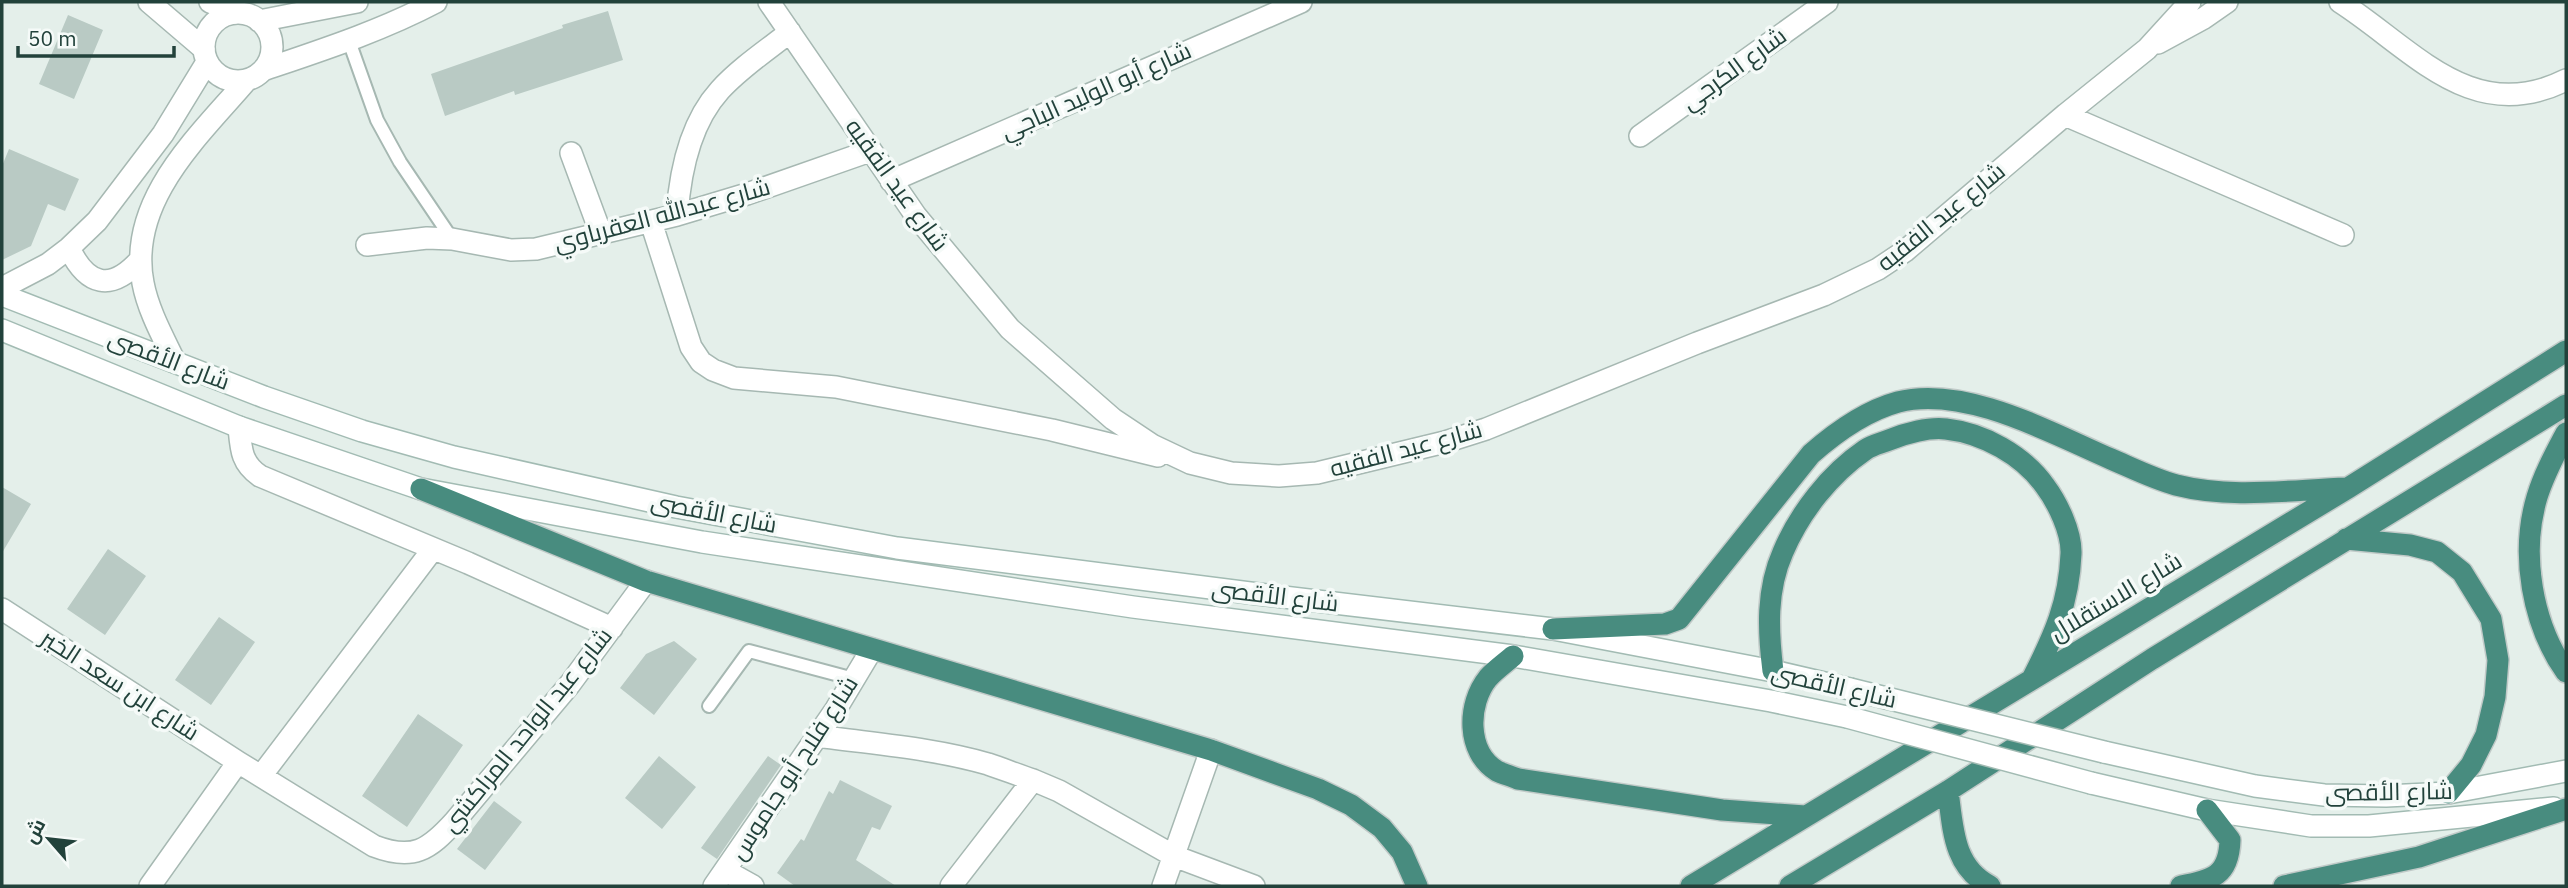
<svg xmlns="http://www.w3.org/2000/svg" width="2568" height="888" viewBox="0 0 2568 888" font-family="'IBM Plex Sans',Cairo,sans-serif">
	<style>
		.building { fill: #b9cac4 }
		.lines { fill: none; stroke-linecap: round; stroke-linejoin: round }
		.service-casing { stroke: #a6b8b2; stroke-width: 16 }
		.minor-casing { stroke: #a6b8b2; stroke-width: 24 }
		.tertiary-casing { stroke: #a6b8b2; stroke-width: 24 }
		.secondary-casing { stroke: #a2bbb3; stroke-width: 24 }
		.trunk-casing { stroke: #c1cac8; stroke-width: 24 }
		.service { stroke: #fff; stroke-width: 12 }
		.minor { stroke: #fff; stroke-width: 21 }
		.tertiary { stroke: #fff; stroke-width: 21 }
		.secondary { stroke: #fff; stroke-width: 21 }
		.trunk { stroke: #488c7f; stroke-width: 21 }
		.secondary-bridge-casing { stroke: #a2bbb3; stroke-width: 24; stroke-linecap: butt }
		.secondary-bridge { stroke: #fff; stroke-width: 21 }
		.labels { text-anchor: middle; stroke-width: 7; stroke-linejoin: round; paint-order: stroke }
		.street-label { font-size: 24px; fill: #22423b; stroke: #f5faf8 }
	</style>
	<rect width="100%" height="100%" fill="#e4efea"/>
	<!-- building -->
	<path class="building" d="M608,11L623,60L515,95L514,91L445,116L431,74L563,28L562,25Z
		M68,15L103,30L74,99L39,84Z
		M9,149L79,179L65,211L48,204L31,246L2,260V166Z
		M2,487L31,504L2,553Z
		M108,549L146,576L105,635L67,609Z
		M219,617L255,642L211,705L175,680Z
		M674,641L697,659L654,715L620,688L646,654Z
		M418,714L463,745L407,827L362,796Z
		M659,756L696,787L662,829L625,798Z
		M768,756L781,765L717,859L701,848Z
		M840,780L892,806L880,830L872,827L856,860L896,886H795L777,873L801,839L804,841L829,791L833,794Z
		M494,801L522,822L485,870L457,849Z"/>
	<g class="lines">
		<defs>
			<path id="service" d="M349,41L377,120L400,162L452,239
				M709,706L749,651L854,679"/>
			<path id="minor" d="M149,2L204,49
				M210,2L235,13
				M769,2L916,216L1010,329L1113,419L1152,445L1190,463L1231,473L1279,476L1317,473L1445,442L1486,429L1697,343L1824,295L1878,269L1905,251L2065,115L2147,49L2190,2
				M2340,2C2413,49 2472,127 2566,80
				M2158,43L2204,18L2227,2
				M2065,115L2343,235
				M1640,136L1827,2
				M571,153L601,234
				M891,181L1301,2
				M677,215C680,172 690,123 720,90C740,68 767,50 790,32
				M651,222L691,347L701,362L713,370L734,378L836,387L1052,430L1158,456
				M367,245L427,238L452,239L511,250L536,249L677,215L747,194L870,151
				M239,427C241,449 241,463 260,476L468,563L612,628
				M2,609L238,762L374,846C413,861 429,850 455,821L570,684L646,581
				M818,736C874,744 933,748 988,764C1003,769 1018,775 1033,780
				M261,776L433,549
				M726,871L753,886
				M150,886L238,762
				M714,886L836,709L872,649
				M951,886L1033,780L1059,791L1174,856L1254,886
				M1163,886L1211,750"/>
			<path id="tertiary" d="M204 47a34 34 0 1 1 68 0a34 34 0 1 1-68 0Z
				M259,21L357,2
				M263,70C322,50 381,31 436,2
				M69,248C87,286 111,292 140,260
				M2,288L48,264L69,248L97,221L163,134L207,62
				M175,362C163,337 148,310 143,283C127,201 198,137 246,81"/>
			<path id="secondary" d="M2,295L264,397L362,431L454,457L676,507L897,548L1258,594L1553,629L1773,671L1850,689
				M2,330L239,427L421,489L702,542L1133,607L1513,656L1771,701L1847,717
				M2104,752L2255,786L2324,795L2386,796L2448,793L2566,771
				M2091,783L2207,810L2311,826H2369L2554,808"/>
			<path id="trunk" d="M2566,433C2555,454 2544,474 2537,497C2520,554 2532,624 2566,672
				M421,489L646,581L1211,750L1318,789L1351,805L1382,828L1402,852L1417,886
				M2346,539L2410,545L2437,552L2462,572L2491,619L2498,660L2495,697L2486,735L2471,765L2448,793
				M1553,629L1665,624L1679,619L1811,454C1836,432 1865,411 1898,402C1965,385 2051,433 2111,459C2132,468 2154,479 2176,485C2231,499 2290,490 2346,488
				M1513,656C1505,663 1495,670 1488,678C1467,704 1466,752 1497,771C1503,774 1511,776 1518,779L1722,810L1805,816
				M1773,671C1768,631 1766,590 1783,552C1800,512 1830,474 1865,450C1872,445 1882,443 1889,440C1906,433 1929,427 1946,429C1983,433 2023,455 2045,486C2057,502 2072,532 2071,554C2069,603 2054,636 2032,679
				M1948,791C1953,828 1953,867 1990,886
				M1691,886L2348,488L2566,351
				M1790,886L1948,791L2152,659L2566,405
				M2181,886C2212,880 2229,876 2230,840L2207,810
				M2284,886L2419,857L2566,809"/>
		</defs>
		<!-- service casing -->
		<use href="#service" class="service-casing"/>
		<!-- minor casing -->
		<use href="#minor" class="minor-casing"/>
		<!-- tertiary casing -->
		<use href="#tertiary" class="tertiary-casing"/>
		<!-- secondary casing -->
		<use href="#secondary" class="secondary-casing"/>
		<!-- trunk casing -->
		<use href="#trunk" class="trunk-casing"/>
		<!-- service -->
		<use href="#service" class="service"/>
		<!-- minor -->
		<use href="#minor" class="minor"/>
		<!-- tertiary -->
		<use href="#tertiary" class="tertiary"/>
		<!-- secondary -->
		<use href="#secondary" class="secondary"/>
		<!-- trunk -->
		<use href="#trunk" class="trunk"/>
		<defs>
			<path id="secondary-bridge" d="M1850,689L2104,752
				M1847,717L2091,783"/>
		</defs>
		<!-- secondary-bridge casing -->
		<use href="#secondary-bridge" class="secondary-bridge-casing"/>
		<!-- secondary-bridge -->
		<use href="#secondary-bridge" class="secondary-bridge"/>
	</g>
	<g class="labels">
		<!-- street labels -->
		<g class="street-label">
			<text transform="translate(1734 69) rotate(-36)" y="8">شارع الكرجي</text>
			<text transform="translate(1096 91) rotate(-24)" y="8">شارع أبو الوليد الباجي</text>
			<text transform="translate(897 185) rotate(54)" y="8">شارع عيد الفقيه</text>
			<text transform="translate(662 215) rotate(-15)" y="8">شارع عبدالله العقرباوي</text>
			<text transform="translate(1941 217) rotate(-39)" y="8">شارع عيد الفقيه</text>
			<text transform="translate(169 360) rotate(21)" y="8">شارع الأقصى</text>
			<text transform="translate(1406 449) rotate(-15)" y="8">شارع عيد الفقيه</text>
			<text transform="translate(714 513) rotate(11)" y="8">شارع الأقصى</text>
			<text transform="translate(1275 596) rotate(7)" y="8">شارع الأقصى</text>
			<text transform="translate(2116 597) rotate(-31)" y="8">شارع الاستقلال</text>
			<text transform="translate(120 685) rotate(33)" y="8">شارع ابن سعد الخير</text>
			<text transform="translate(1834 686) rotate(13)" y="8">شارع الأقصى</text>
			<text transform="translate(527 730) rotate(-51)" y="8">شارع عبد الواحد المراكشي</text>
			<text transform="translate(794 768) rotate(-57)" y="8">شارع فلاح أبو جاموس</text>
			<text transform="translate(2389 792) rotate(-1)" y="8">شارع الأقصى</text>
		</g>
	</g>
	<!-- border -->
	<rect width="2568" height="888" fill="none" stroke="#22423b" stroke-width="7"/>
	<!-- north arrow -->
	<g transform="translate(49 839) rotate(298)" stroke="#f5faf8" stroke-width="5" paint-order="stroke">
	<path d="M0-5L12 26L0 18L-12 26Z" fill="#22423b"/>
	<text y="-10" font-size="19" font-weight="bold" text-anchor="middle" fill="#22423b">ش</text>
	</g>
	<!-- scale -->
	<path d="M18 46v10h156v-10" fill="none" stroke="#22423b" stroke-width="3.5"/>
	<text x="28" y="46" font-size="21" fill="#22423b" stroke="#f5faf8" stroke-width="5" paint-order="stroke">50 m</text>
</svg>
